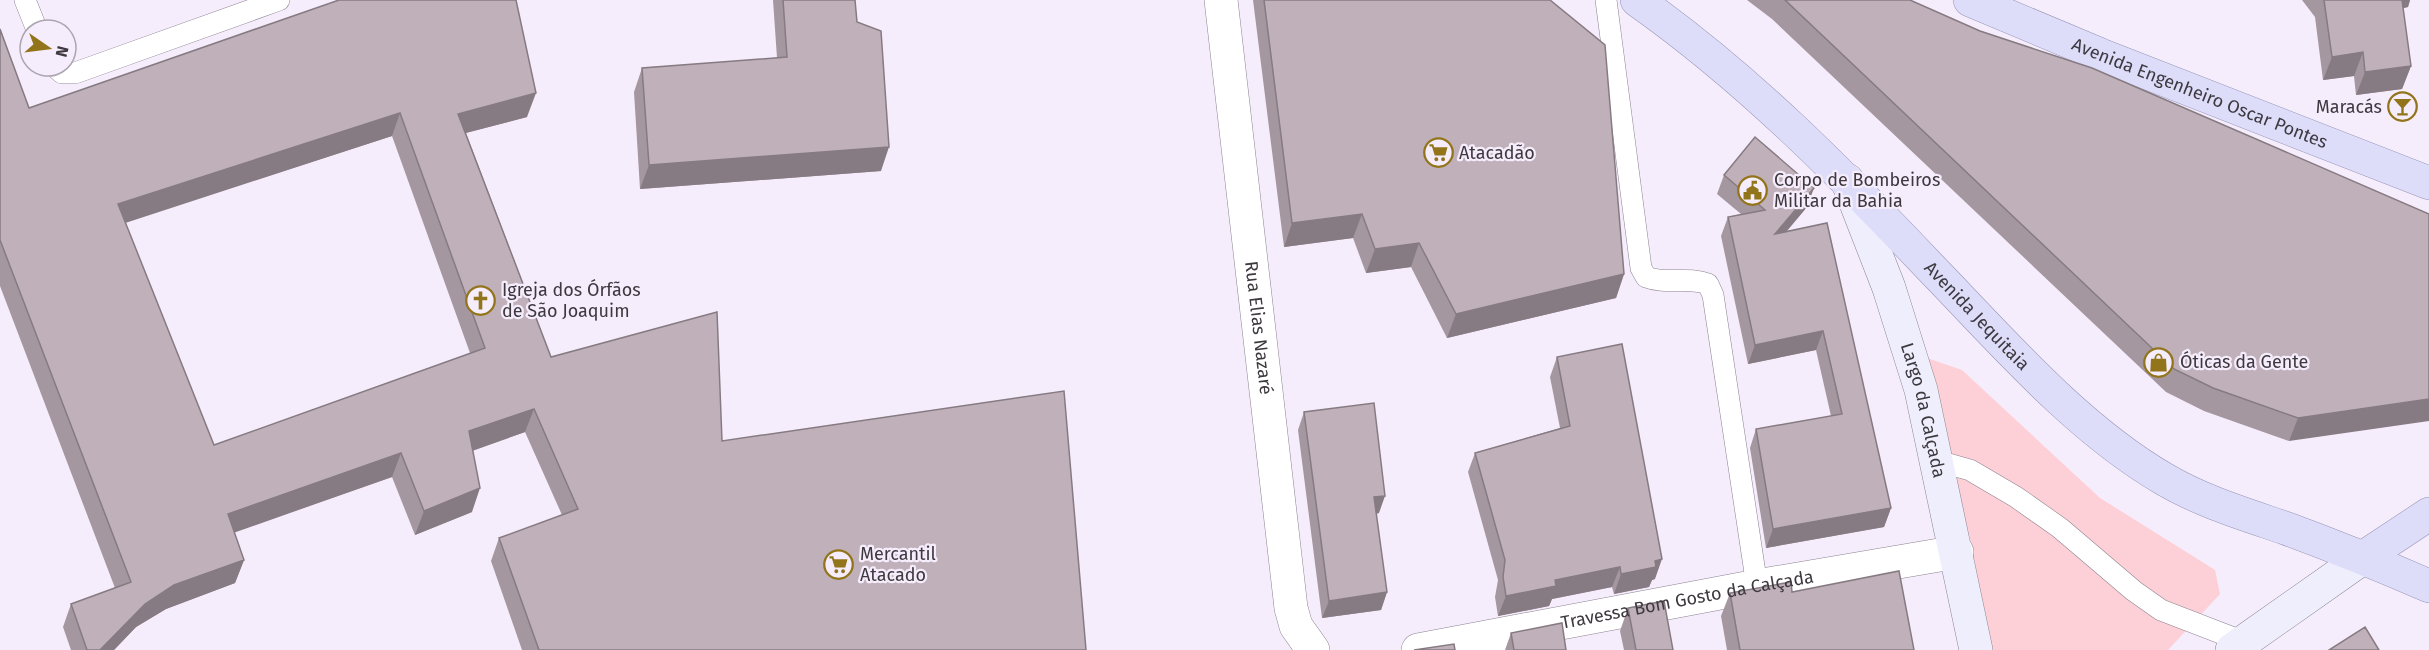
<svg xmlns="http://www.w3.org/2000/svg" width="2429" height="650" viewBox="0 0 2429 650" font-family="'Fira Sans',sans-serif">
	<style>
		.green { fill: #fdcfd6 }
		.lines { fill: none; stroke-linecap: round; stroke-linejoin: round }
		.lane-casing { stroke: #8c8391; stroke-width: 22 }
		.street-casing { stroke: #8c8391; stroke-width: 34 }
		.secondary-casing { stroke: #8c8391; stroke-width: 34 }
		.primary-casing { stroke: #9795b6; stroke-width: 34 }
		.lane { stroke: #fff; stroke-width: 21 }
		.street { stroke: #fff; stroke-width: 33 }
		.secondary { stroke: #eeeefc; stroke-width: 33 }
		.primary { stroke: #ddddfa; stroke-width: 33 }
		.wall { fill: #a597a0; fill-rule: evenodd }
		.shaded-wall { fill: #867b82 }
		.building { fill: #c0b0ba; stroke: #867b82; stroke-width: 1.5; fill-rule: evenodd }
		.labels { text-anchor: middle; stroke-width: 4.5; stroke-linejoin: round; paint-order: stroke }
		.street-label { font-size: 18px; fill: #3d393f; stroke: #f6edfc }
		.poi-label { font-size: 18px; fill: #3d393f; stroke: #f6edfc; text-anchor: start }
	</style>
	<rect width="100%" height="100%" fill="#f6edfc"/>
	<!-- green -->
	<path class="green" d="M1924,357L1962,370L2100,498L2215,570L2220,594L2168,650H1992L1970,538Z"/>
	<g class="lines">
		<defs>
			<path id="lane" d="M25,0L37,30
				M1606,0L1641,268L1646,277C1667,285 1688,276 1708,284L1713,295L1757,586
				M54,66L62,73H75L279,0
				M1938,461L1970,470L2016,497L2060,528L2134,591L2161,610L2244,642"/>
			<g id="street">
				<path id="s1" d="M1221,0L1291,608L1296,626L1313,650"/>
				<path id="s2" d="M1418,650L1757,586L1957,552"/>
			</g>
			<g id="secondary">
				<path id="s3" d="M1847,180L1889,288L1921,390L1976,650"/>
				<path d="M2232,650L2364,557"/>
			</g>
			<g id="primary">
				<path id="s4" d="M1637,0C1746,77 1839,171 1930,267C2001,340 2075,427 2164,479C2201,501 2244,514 2285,528C2334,546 2381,565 2429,586"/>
				<path id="s5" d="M1970,0L2101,55L2429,183"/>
				<path d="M2364,557L2429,514"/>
			</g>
		</defs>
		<!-- lane casing -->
		<use href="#lane" class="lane-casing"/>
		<!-- street casing -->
		<use href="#street" class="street-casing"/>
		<!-- secondary casing -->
		<use href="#secondary" class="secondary-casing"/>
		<!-- primary casing -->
		<use href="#primary" class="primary-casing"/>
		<!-- lane -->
		<use href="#lane" class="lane"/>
		<!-- street -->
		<use href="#street" class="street"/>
		<!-- secondary -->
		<use href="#secondary" class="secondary"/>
		<!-- primary -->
		<use href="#primary" class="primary"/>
	</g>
	<!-- wall -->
	<path class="wall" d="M339,0L527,117L466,133L551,357L722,441L1086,650H522L491,561L499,538L562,515L525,432L473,450L472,512L415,535L392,477L234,532L244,560L235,583L166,609L136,627L114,650H71L63,627L71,604L115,588L0,286V29L29,108ZM392,136L470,353L214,445L125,222Z
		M773,0H855L857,22L881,171L640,189L634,92L642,68L777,58Z
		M1253,0H1550L1624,274L1616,298L1447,338L1411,267L1366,273L1353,238L1284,247Z
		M1747,0H1910L1980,31L2429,214L2289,441L2204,411L2166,392L1772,19Z
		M2302,0H2410L2408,7L2403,8L2411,66L2402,89L2356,95L2354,76L2323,80L2315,17Z
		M1724,175L1807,207L1787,231L1891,508L1884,527L1766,548L1750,448L1756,429L1831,416L1816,350L1748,364L1721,236L1728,217L1741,214L1717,194Z
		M1557,357L1655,579L1652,580L1649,587L1614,594L1612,587L1552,599L1549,606L1498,616L1495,597L1498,580L1468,472L1475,453L1560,428L1550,377Z
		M1304,412L1379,513L1376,514L1387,592L1381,610L1322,618L1298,430Z
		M1792,592L1914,650H1727L1721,616L1730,593Z
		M1628,608L1673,650H1624L1620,631Z
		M1511,633L1566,650H1505Z"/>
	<!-- shaded-wall -->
	<path class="shaded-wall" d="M2395,0H2410L2408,7L2391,11Z
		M2363,52L2354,76L2323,80L2332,57Z
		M2411,66L2402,89L2356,95L2365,72Z
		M536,93L527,117L450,137L458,114Z
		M400,113L392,136L110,228L118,204Z
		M889,147L881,171L640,189L649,165Z
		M1814,188L1807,207L1768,253L1775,234Z
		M1362,214L1353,238L1284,247L1292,223Z
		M1419,243L1411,267L1366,273L1375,249Z
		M1624,274L1616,298L1447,338L1456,314Z
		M1823,331L1816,350L1748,364L1755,345Z
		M2429,399V421L2289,441L2298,418Z
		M534,409L525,432L461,455L469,431Z
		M401,453L392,477L219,538L228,514Z
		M480,488L472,512L415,535L424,511Z
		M1385,496L1379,513L1367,515L1374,497Z
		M1891,508L1884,527L1766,548L1773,529Z
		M1662,559L1655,579L1652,580L1649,587L1614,594L1621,574L1655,561Z
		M244,560L235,583L166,609L136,627L114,650H100L145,604L174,585Z
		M1620,567L1612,587L1552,599L1549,606L1498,616L1506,596L1555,580Z
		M1387,592L1381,610L1322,618L1329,601Z"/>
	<!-- building -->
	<path class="building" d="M339,0H516L536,93L458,114L551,357L717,312L722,441L1064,391L1086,650H539L499,538L578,509L534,409L469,431L480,488L424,511L401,453L228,514L244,560L174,585L145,604L100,650H87L71,604L131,582L0,240V29L29,108ZM400,113L485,348L214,445L118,204Z
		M783,0H855L857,22L881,31L889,147L649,165L642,68L787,57Z
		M1264,0H1550L1605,45L1624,274L1456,314L1419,243L1375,249L1362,214L1292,223Z
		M1785,0H1910L1980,31L2092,68L2429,214V399L2298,418L2213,388L2174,369Z
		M2324,0H2402L2411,66L2365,72L2363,52L2332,57Z
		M1755,137L1814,188L1775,234L1827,223L1891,508L1773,529L1756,429L1842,414L1823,331L1755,345L1728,217L1765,210L1724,175Z
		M1622,344L1662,559L1655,561L1656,567L1621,574L1620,567L1555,580L1556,586L1506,596L1503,577L1505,560L1475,453L1570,426L1557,357Z
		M1374,403L1385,496L1374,497L1387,592L1329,601L1304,412Z
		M1899,571L1914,650H1740L1730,593L1791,582L1792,592Z
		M1664,601L1673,650H1636L1628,608Z
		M1562,623L1566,650H1514L1511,633Z
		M2365,627L2379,650H2329Z
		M1454,644L1455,650H1414Z"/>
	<!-- icons -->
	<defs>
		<symbol id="bar-ring" viewBox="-11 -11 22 22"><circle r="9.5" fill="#f6edfc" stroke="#92751b" stroke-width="1.5"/><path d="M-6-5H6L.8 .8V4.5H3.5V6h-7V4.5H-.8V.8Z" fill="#92751b"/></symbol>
		<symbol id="supermarket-ring" viewBox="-11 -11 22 22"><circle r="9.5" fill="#f6edfc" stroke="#92751b" stroke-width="1.5"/><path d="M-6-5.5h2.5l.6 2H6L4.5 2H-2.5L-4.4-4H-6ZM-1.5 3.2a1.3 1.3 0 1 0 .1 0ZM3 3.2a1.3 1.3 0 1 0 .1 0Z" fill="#92751b"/></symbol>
		<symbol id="civic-ring" viewBox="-11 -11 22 22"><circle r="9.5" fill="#f6edfc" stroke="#92751b" stroke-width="1.5"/><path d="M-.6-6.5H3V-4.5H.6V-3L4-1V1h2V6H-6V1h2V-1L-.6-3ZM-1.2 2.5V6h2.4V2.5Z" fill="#92751b"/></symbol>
		<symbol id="church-ring" viewBox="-11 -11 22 22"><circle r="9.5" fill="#f6edfc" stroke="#92751b" stroke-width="1.5"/><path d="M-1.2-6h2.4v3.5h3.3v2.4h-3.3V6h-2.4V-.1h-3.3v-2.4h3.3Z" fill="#92751b"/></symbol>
		<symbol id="shop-ring" viewBox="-11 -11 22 22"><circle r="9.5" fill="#f6edfc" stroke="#92751b" stroke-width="1.5"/><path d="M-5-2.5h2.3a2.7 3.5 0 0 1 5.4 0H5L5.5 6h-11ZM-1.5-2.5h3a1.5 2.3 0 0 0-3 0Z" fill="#92751b"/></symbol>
	</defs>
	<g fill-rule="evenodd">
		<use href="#bar-ring" x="2386" y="90" width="33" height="33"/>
		<use href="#supermarket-ring" x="1422" y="136" width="33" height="33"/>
		<use href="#civic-ring" x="1736" y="174" width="33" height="33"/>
		<use href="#church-ring" x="464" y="284" width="33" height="33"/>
		<use href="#shop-ring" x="2142" y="346" width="33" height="33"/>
		<use href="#supermarket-ring" x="822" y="548" width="33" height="33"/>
	</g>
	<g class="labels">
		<!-- street labels -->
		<g class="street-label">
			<text dy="6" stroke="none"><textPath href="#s5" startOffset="248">Avenida Engenheiro Oscar Pontes</textPath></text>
			<text dy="6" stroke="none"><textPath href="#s4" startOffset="465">Avenida Jequitaia</textPath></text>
			<text dy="6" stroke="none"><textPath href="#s1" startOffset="330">Rua Elias Nazaré</textPath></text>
			<text dy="6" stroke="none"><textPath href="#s3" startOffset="243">Largo da Calçada</textPath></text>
			<text dy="6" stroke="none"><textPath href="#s2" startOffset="274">Travessa Bom Gosto da Calçada</textPath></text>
		</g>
		<!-- poi labels -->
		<g class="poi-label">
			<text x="2382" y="113" text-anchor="end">Maracás</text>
			<text x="1459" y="159">Atacadão</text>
			<text x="1774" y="186">Corpo de Bombeiros<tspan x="1774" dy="21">Militar da Bahia</tspan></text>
			<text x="502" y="296">Igreja dos Órfãos<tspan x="502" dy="21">de São Joaquim</tspan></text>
			<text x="2180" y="368">Óticas da Gente</text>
			<text x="860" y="560">Mercantil<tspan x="860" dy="21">Atacado</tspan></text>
		</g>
	</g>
	<!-- north arrow -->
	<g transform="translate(48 48) rotate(104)"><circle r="28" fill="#f6edfc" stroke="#aca5b0" stroke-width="1.5"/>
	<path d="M0-4.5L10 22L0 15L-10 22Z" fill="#92751b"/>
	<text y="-9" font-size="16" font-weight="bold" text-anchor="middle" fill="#3d393f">N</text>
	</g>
</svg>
